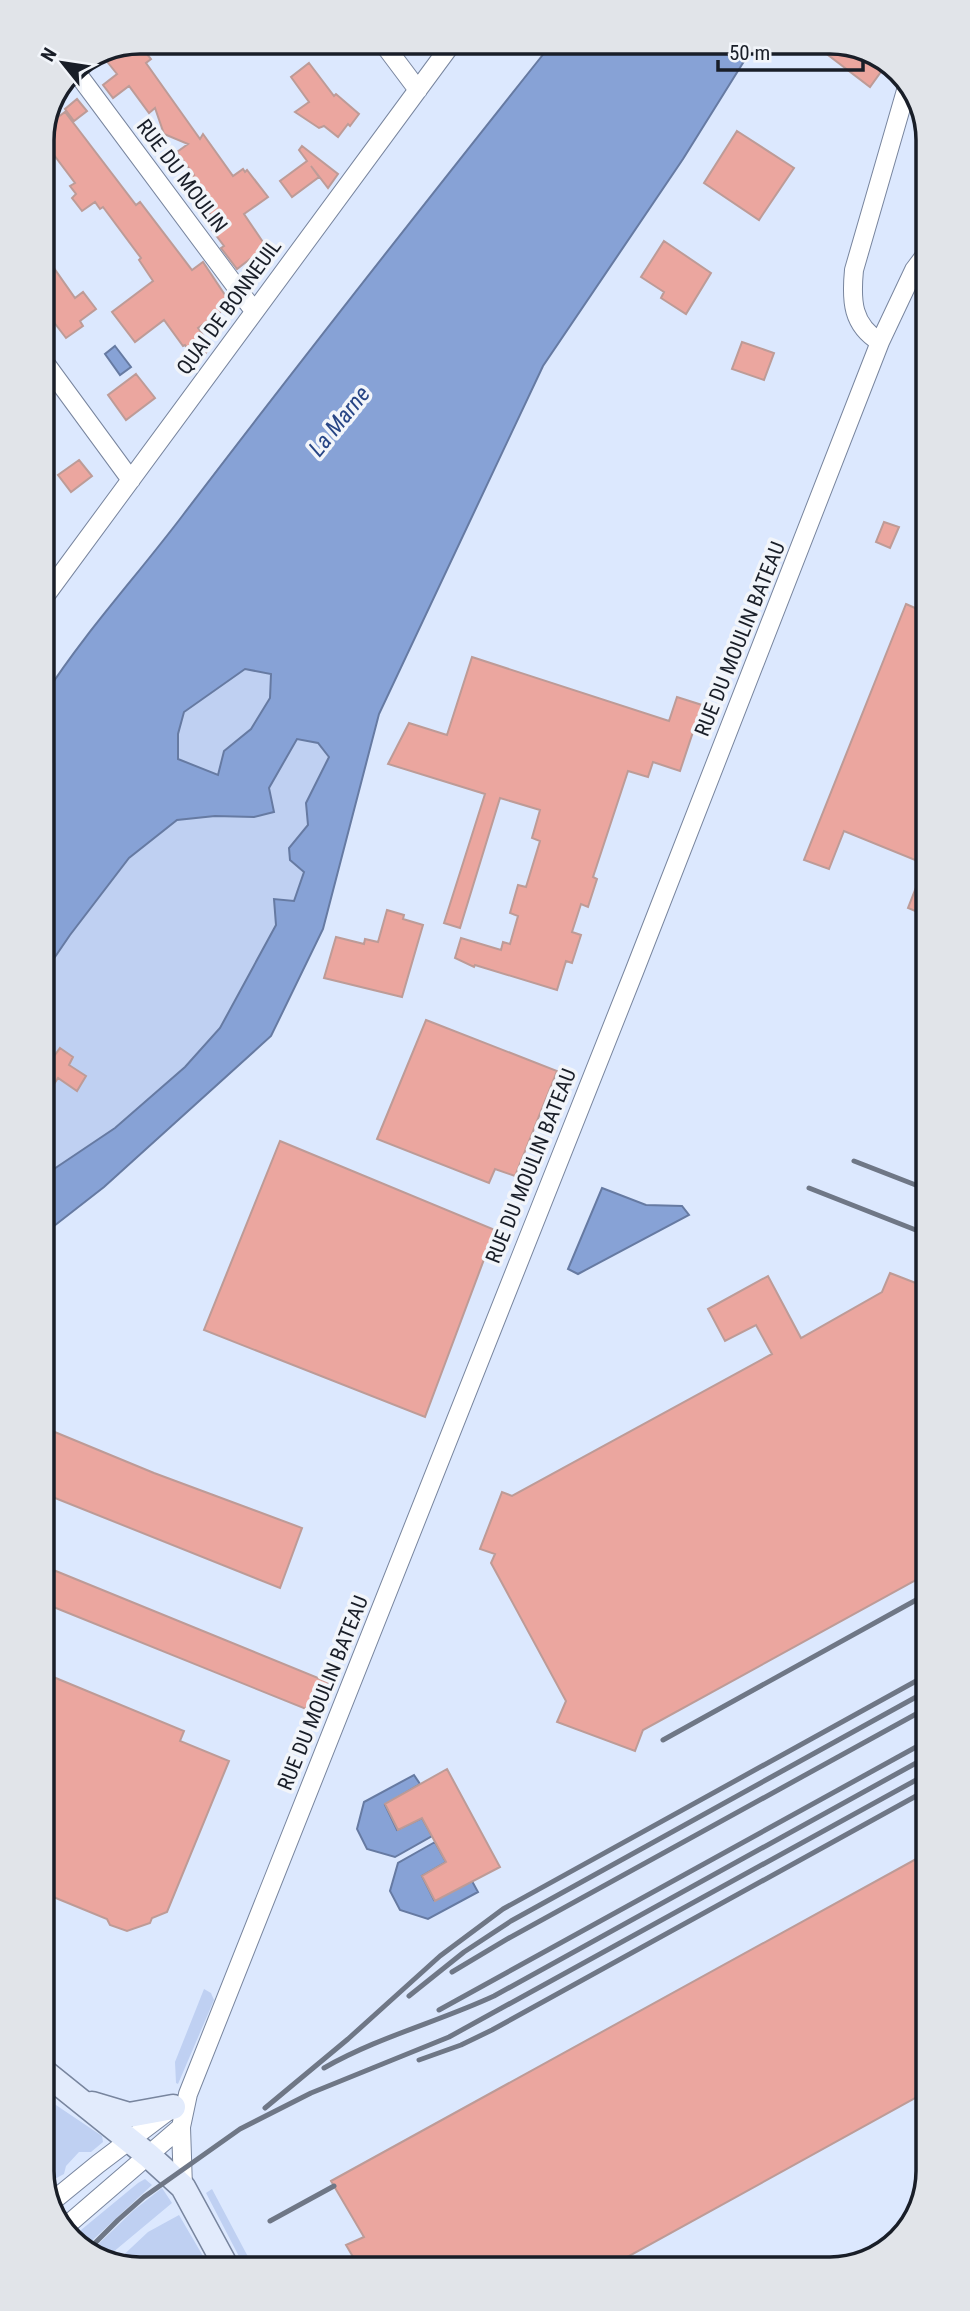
<svg xmlns="http://www.w3.org/2000/svg" width="970" height="2311" viewBox="0 0 970 2311" font-family="'Roboto Condensed',sans-serif">
	<style>
		.green { fill: #bfd0f2 }
		.water { fill: #87a2d6; stroke: #667aa2; stroke-width: 2; fill-rule: evenodd }
		.building { fill: #eba69f; stroke: #bd9b97; stroke-width: 2 }
		.lines { fill: none; stroke-linecap: round; stroke-linejoin: round }
		.minor-casing { stroke: #78859e; stroke-width: 20 }
		.secondary-casing { stroke: #78859e; stroke-width: 27 }
		.minor { stroke: #fff; stroke-width: 18 }
		.secondary { stroke: #e2ebfc; stroke-width: 24 }
		.rail { stroke: #6f7786; stroke-width: 5 }
		.labels { text-anchor: middle; stroke-width: 7; stroke-linejoin: round; paint-order: stroke }
		.street-label { font-size: 21px; fill: #191e28; stroke: #f2f5fa }
		.water-label { font-size: 23px; font-style: italic; fill: #274585; stroke: #f2f5fa }
		.rim { fill: none; stroke: #191e28; stroke-width: 3.5 }
	</style>
	<rect width="100%" height="100%" fill="#dce8fe"/>
	<!-- green -->
	<path class="green" d="M245,669L272,673L270,697L251,729L224,751L218,775L178,759V734L184,712Z
		M297,739L318,743L329,757L306,803L308,825L289,848L290,860L304,872L294,902L274,899L276,925L221,1028L185,1067L115,1128L45,1175L44,973L70,935L130,858L177,819L215,816L269,788Z
		M204,1989L211,1993L214,2000L178,2084L176,2083L175,2062Z
		M47,2099L102,2136L103,2142L91,2152H79L66,2166L64,2174L47,2183Z
		M145,2179L152,2185L83,2249L75,2241L81,2230L138,2183Z
		M162,2188L172,2203L106,2258L90,2252L134,2210Z
		M212,2189L254,2268H245L206,2193Z
		M179,2215L210,2268L134,2269L116,2262L148,2232Z"/>
	<!-- water -->
	<path class="water" d="M553,42H756L683,159L543,366L379,714L323,929L271,1036L104,1187L45,1233V1175L115,1128L185,1067L220,1028L276,925L274,899L294,901L304,872L290,860L289,848L308,825L306,803L329,757L318,743L297,739L269,788L274,812L254,817L215,816L177,820L129,858L70,935L44,973V696C85,632 137,576 183,515C304,356 428,199 553,42ZM245,669L271,674L270,698L251,729L224,751L218,775L178,759V734L184,712Z
		M115,346L131,367L120,375L105,354Z
		M602,1188L646,1205L682,1206L689,1215L578,1274L568,1269Z
		M414,1775L420,1784L385,1805L397,1830L422,1818L432,1836L395,1857L367,1849L357,1829L364,1802Z
		M435,1842L446,1862L422,1876L434,1900L472,1881L478,1892L428,1919L400,1910L390,1891L398,1863Z"/>
	<!-- building -->
	<path class="building" d="M811,42H836L888,62L870,87Z
		M138,43L151,59L146,63L200,139L203,134L233,176L243,169L245,172L247,170L268,197L244,214L269,251L255,263L250,259L237,269L221,248L224,246L212,230L219,225L185,182L194,175L177,152L188,144L164,134L155,108L149,113L129,86L113,98L103,85L117,74L105,59L112,54Z
		M309,63L334,96L336,94L359,114L350,126L348,124L338,137L324,126L319,128L295,112L309,102L291,77Z
		M77,99L87,111L74,121L65,109Z
		M65,112L136,205L140,202L192,270L203,262L231,304L198,328L211,346L198,363L185,345L183,346L164,320L135,342L112,312L153,281L139,260L141,258L103,207L100,209L95,202L82,211L72,198L76,194L70,186L75,183L42,139L46,126Z
		M737,131L794,168L759,220L704,183Z
		M302,146L338,174L328,188L311,166L319,177L292,197L280,181L307,161L299,150Z
		M664,241L711,273L686,314L661,298L664,292L641,277Z
		M42,251L75,298L83,292L96,309L80,321L83,326L66,338L43,308Z
		M742,342L774,353L764,380L732,369Z
		M136,374L155,398L126,420L108,395Z
		M79,460L92,476L71,492L58,475Z
		M884,522L899,527L890,548L876,542Z
		M906,604L924,612L925,864L844,831L829,869L804,860Z
		M472,657L669,721L677,697L702,705L680,771L653,762L648,777L628,771L593,877L597,879L588,907L581,904L572,932L581,935L572,963L566,961L557,990L475,965L474,967L455,958L461,938L501,950L503,942L510,944L518,916L510,913L518,885L526,887L540,841L532,838L540,810L500,798L460,928L444,923L485,794L388,764L409,723L447,735Z
		M924,867H925V915L908,908Z
		M387,910L404,915L403,919L423,925L402,997L324,978L336,937L364,944L365,939L378,942Z
		M426,1020L557,1071L515,1176L495,1169L489,1183L377,1139Z
		M60,1048L73,1057L69,1065L86,1076L77,1091L58,1078L54,1084L44,1077V1070Z
		M280,1141L495,1230L425,1417L204,1330Z
		M890,1273L926,1287L927,1574L643,1730L635,1751L557,1722L566,1701L491,1563L495,1554L480,1549L502,1492L512,1496L772,1354L756,1325L725,1341L708,1309L768,1276L801,1338L882,1292Z
		M45,1428L154,1473L302,1528L280,1588L45,1494Z
		M46,1567L328,1682L316,1713L46,1604Z
		M46,1674L184,1731L180,1741L229,1761L167,1912L152,1918L150,1923L127,1931L110,1925L107,1919L46,1894Z
		M447,1769L500,1867L435,1901L422,1876L446,1862L422,1818L398,1830L385,1804Z
		M927,1853L928,2091L611,2266L359,2267L346,2245L364,2237L331,2181Z"/>
	<g class="lines">
		<defs>
			<path id="minor" d="M382,42L418,90
				M74,69L254,311
				M918,102L923,112
				M880,342C852,325 851,301 854,270L907,87
				M43,360L131,480
				M43,599L453,42
				M183,2187L181,2127L188,2094L634,972L880,342L914,270L923,258
				M49,2204L98,2164L172,2108
				M65,2227L181,2127"/>
			<path id="secondary" d="M47,2074L149,2156L183,2187L227,2268
				M92,2104L129,2115L173,2107"/>
		</defs>
		<!-- minor casing -->
		<use href="#minor" class="minor-casing"/>
		<!-- secondary casing -->
		<use href="#secondary" class="secondary-casing"/>
		<!-- minor -->
		<use href="#minor" class="minor"/>
		<!-- secondary -->
		<use href="#secondary" class="secondary"/>
		<!-- rail -->
		<path class="rail" d="M854,1161L926,1189
			M809,1188L926,1234
			M663,1740L927,1594
			M452,1972L509,1938L927,1708
			M409,1996L464,1952L511,1921L927,1691
			M439,2010L927,1741
			M419,2060L461,2045L492,2030L927,1790
			M324,2068C378,2037 438,2022 494,1996L927,1757
			M265,2108L348,2039L440,1956L503,1909L927,1675
			M270,2221L334,2186
			M87,2251L118,2220L144,2197L240,2129L311,2093L449,2037L927,1774"/>
	</g>
	<g class="labels">
		<!-- street labels -->
		<g class="street-label">
			<text transform="translate(182 176) rotate(53)" y="7">RUE DU MOULIN</text>
			<text transform="translate(229 307) rotate(-54)" y="7">QUAI DE BONNEUIL</text>
			<text transform="translate(740 639) rotate(-68)" y="7">RUE DU MOULIN BATEAU</text>
			<text transform="translate(531 1166) rotate(-68)" y="7">RUE DU MOULIN BATEAU</text>
			<text transform="translate(323 1693) rotate(-68)" y="7">RUE DU MOULIN BATEAU</text>
		</g>
		<!-- water labels -->
		<g class="water-label">
			<text transform="translate(339 421) rotate(-51)" y="8">La Marne</text>
		</g>
	</g>
	<!-- crop -->
	<path d="M0 0H970V2311H0ZM140 54H830A86 86 0 0 1 916 140V2171A86 86 0 0 1 830 2257H140A86 86 0 0 1 54 2171V140A86 86 0 0 1 140 54Z" fill="#e1e4e9" fill-rule="evenodd"/>
	<path class="rim" d="M140 54H830A86 86 0 0 1 916 140V2171A86 86 0 0 1 830 2257H140A86 86 0 0 1 54 2171V140A86 86 0 0 1 140 54Z"/>
	<!-- north arrow -->
	<g transform="translate(63 63) rotate(300)" stroke="#f2f5fa" stroke-width="5" paint-order="stroke">
	<path d="M0-5L12 26L0 18L-12 26Z" fill="#191e28"/>
	<text y="-10" font-size="19" font-weight="bold" text-anchor="middle" fill="#191e28">N</text>
	</g>
	<!-- scale -->
	<path d="M718 60v10h145v-10" fill="none" stroke="#191e28" stroke-width="3.5"/>
	<text x="729" y="60" font-size="21" fill="#191e28" stroke="#f2f5fa" stroke-width="5" paint-order="stroke">50 m</text>
</svg>
